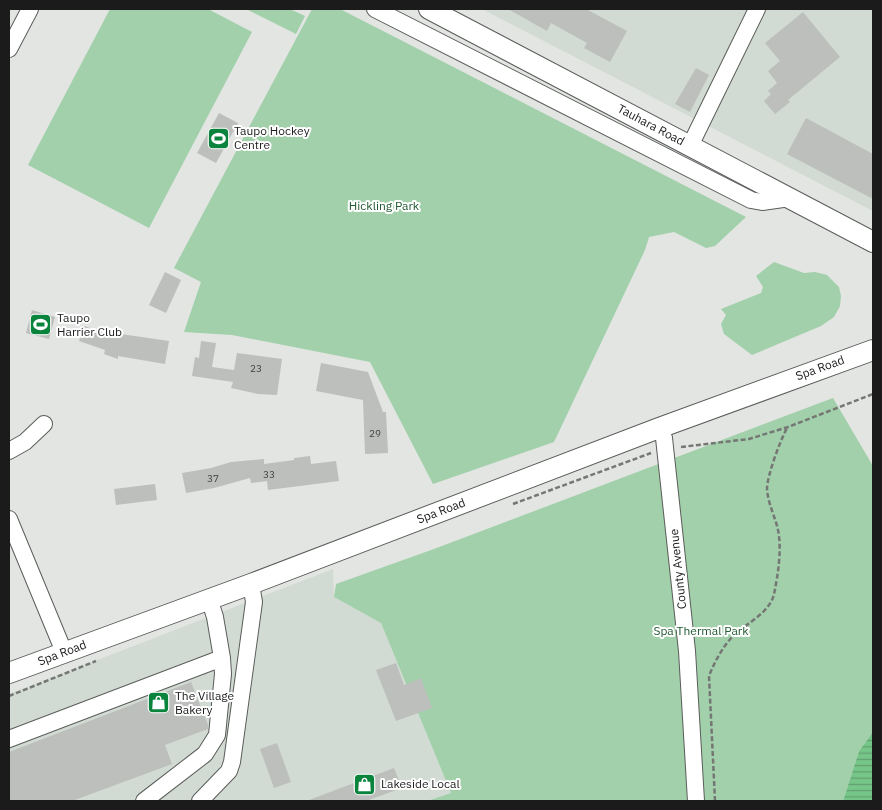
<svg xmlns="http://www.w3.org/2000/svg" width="882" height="810" viewBox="0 0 882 810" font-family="'IBM Plex Sans',sans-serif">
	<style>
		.built { fill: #d1dbd3 }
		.green { fill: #a1d0aa }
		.water { fill: url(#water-rules) }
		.building { fill: #bcbfbc }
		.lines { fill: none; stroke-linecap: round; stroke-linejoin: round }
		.minor-casing { stroke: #5a5d5a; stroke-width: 18 }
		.major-casing { stroke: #5a5d5a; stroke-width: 22 }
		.path { stroke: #757775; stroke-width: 2.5; stroke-dasharray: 5 2.5; stroke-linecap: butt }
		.minor { stroke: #fff; stroke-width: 16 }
		.major { stroke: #fff; stroke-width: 20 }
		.labels { text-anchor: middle; stroke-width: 4; stroke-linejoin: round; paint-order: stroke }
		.number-label { font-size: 10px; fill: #424442 }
		.street-label { font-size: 12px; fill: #1a1b1a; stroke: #fff }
		.poi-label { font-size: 12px; fill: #1a1b1a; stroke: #fff; text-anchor: start }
		.park-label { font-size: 12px; fill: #205830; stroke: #fff }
	</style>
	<defs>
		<pattern id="water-rules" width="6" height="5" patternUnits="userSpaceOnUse" patternTransform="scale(1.25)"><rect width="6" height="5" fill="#77c689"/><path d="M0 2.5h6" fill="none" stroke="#61a06f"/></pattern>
	</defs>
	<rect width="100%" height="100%" fill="#e2e5e2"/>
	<!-- built -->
	<path class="built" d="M482,9H873V211Z
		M333,569L334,597L381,623L451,793L427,801H9V694Z"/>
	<!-- green -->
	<path class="green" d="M110,9H208L252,32L149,228L28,165Z
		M246,9H290L305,16L296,34Z
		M312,9H340L746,217L715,246L706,248L674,232L649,237L645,250L554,442L433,484L370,362L232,335L184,332L201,282L174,268Z
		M774,262L804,273L815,272L827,275L839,287L841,296L840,306L834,317L821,326L752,355L724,334L721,324L726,315L721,309L761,293L763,287L756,276Z
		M833,398L873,466V732L859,751L843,801H427L451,793L381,623L334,597L336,584L434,549Z"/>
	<!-- water -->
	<path class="water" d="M873,732V801H843L859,751Z"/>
	<!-- building -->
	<path class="building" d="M508,9H586L627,31L610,62L584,48L587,43L551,23L547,31Z
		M803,12L840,57L788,100L790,102L775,114L764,101L771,94L768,91L777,83L768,71L780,61L765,43Z
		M696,68L709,75L690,112L675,104Z
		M219,113L238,123L216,163L197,153Z
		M806,118L873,154V199L787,154Z
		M165,272L181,280L166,313L149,305Z
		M32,310L55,317L49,339L26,333Z
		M84,326L111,335L112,331L121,334L169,341L165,364L118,356V359L104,354L105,350L79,341Z
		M201,341L216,343L212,367L234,370L237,353L282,359L277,395L258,394L231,388L233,382L192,376L195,357L199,358Z
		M321,363L368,372L383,412H386L388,453L365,454L363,400L316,391Z
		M310,456L311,464L336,461L339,481L268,490L267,481L251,483L250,478L214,488L186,493L182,473L211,468L231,462L264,459V464L294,460V458Z
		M155,484L157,500L116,505L114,489Z
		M396,663L404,685L421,678L432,708L396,721L376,670Z
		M191,682L208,725V729L165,745L172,764L72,801H9V752Z
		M277,743L291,782L274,788L260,749Z
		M394,768L402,788L366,801H309V800Z"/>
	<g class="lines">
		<defs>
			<path id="minor" d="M375,9L751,200L762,202L790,198
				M9,49L30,9
				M690,146L757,9
				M659,428L664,438L687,651L696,801
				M9,451L25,442L44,424
				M9,519L64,652
				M9,739L222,658
				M144,801L205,754L217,735L223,674L222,658L215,617L209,598
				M200,801L229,771L232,762L254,602L251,584"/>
			<path id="major" d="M429,9L873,242
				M9,673L251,584L659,428L873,350"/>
		</defs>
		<!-- minor casing -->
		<use href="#minor" class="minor-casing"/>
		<!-- major casing -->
		<use href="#major" class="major-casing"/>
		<!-- path -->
		<path class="path" d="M681,447L749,439L788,427L873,394
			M513,504L651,453
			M9,696L96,661
			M715,801L709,676C714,663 722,648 732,637C745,624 770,613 774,594C778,575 782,549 778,530C775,516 768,504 767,489C767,476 780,441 787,428"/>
		<!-- minor -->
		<use href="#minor" class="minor"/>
		<!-- major -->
		<use href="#major" class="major"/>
	</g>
	<!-- icons -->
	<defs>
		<symbol id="stadium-square" viewBox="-11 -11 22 22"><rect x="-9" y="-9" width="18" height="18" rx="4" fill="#0a843d" stroke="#fff"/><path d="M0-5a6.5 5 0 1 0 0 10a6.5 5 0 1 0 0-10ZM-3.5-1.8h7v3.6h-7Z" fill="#fff"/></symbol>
		<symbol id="shop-square" viewBox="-11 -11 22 22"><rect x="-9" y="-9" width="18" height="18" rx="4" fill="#0a843d" stroke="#fff"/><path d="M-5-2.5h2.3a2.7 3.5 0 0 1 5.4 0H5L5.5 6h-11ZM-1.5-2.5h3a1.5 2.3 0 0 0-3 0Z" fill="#fff"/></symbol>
	</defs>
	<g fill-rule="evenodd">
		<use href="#stadium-square" x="206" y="126" width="25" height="25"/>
		<use href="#stadium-square" x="28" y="312" width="25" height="25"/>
		<use href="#shop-square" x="146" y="690" width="25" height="25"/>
		<use href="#shop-square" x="352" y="772" width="25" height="25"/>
	</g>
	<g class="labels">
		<!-- number labels -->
		<g class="number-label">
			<text x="256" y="372">23</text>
			<text x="375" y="437">29</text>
			<text x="269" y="478">33</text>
			<text x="213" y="482">37</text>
		</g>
		<!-- street labels -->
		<g class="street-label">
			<text transform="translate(651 125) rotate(28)" y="4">Tauhara Road</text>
			<text transform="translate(820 368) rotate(-20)" y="4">Spa Road</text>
			<text transform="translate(441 511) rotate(-21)" y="4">Spa Road</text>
			<text transform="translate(678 569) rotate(-96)" y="4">County Avenue</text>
			<text transform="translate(62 653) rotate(-21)" y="4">Spa Road</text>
		</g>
		<!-- poi labels -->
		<g class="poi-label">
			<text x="234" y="135">Taupo Hockey<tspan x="234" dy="14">Centre</tspan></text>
			<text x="57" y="322">Taupo<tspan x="57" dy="14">Harrier Club</tspan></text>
			<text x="175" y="700">The Village<tspan x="175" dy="14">Bakery</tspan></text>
			<text x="381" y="788">Lakeside Local</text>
		</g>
		<!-- park labels -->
		<g class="park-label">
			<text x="384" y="210">Hickling Park</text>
			<text x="701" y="635">Spa Thermal Park</text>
		</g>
	</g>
	<!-- border -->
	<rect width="882" height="810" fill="none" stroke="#1a1b1a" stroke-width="20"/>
</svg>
